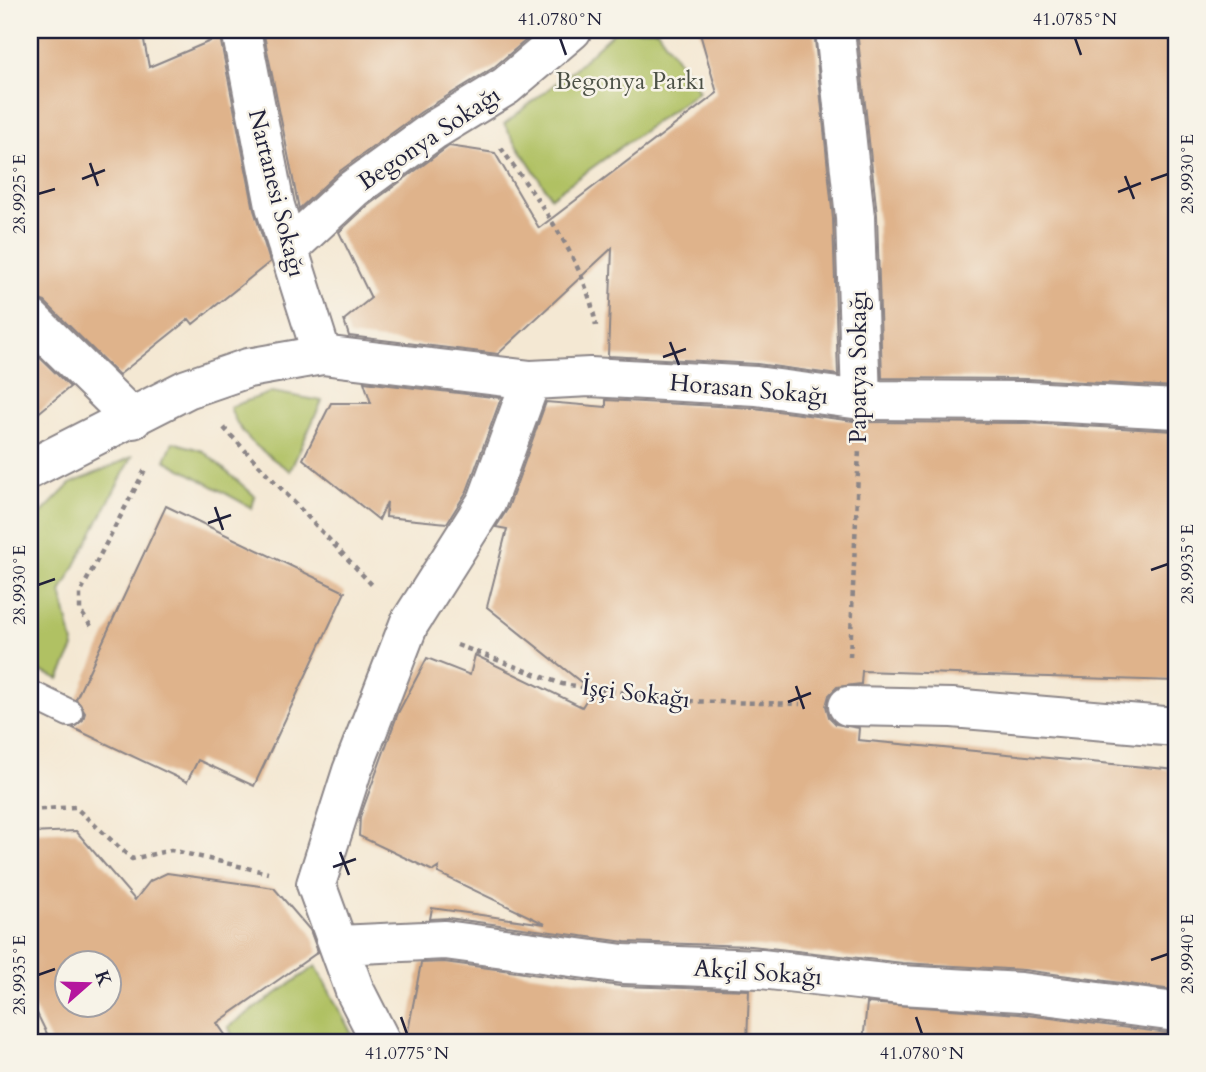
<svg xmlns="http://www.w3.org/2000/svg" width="1206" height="1072" viewBox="0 0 1206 1072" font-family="Cardo,serif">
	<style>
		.green { fill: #b0c164; stroke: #697250; stroke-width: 2 }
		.building { fill: #dfb38b; fill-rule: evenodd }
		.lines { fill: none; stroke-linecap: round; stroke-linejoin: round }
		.lane-casing { stroke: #8b8587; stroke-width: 30 }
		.street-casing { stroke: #8b8587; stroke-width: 42 }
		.path { stroke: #8b8587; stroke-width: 4.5; stroke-dasharray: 5 5; stroke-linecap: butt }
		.lane { stroke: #fff; stroke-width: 26 }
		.street { stroke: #fff; stroke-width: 38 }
		.ticks { fill: none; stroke: #22223b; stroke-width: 2.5 }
		.labels { text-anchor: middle; stroke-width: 5; stroke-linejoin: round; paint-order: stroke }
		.park-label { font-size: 24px; fill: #4d5247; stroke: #f7f3e8 }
		.street-label { font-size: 24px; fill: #22223b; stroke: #f7f3e8 }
		.neatline { fill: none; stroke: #22223b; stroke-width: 2.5 }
		.ticks-label { font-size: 18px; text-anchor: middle; fill: #22223b }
	</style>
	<rect width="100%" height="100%" fill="#f7f3e8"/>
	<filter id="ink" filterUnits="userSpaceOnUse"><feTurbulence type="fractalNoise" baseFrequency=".0143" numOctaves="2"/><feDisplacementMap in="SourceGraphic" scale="14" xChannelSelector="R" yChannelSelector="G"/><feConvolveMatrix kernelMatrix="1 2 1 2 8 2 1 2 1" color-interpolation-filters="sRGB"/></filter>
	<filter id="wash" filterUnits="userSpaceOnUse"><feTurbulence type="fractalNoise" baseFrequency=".00686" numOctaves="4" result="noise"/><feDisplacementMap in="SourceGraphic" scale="28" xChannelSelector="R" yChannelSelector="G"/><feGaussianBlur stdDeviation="1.57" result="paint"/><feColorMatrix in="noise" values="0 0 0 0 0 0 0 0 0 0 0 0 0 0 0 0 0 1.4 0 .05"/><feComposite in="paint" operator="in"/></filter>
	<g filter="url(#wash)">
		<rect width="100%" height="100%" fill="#f4e8d3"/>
		<!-- green -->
		<path class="green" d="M616,30H657L699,91L551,197L504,124L574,69Z
			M272,392L322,401L290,471C265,453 239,438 230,407Z
			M173,442L203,451L255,496L252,508L165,460Z
			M132,457L61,592L74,648L59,679L30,667V525L70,484Z
			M316,966L356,1042H236L228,1027Z"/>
		<g id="blocks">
			<!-- building -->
			<path class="building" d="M30,30H142L149,67L220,37L254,210L270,262L193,324L189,319L119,375L45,302L30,297Z
				M263,30H538L493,68L421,112L340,171L299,209Z
				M699,30H814L833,219L838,375L757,364L608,356L612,248L498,354L349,336L344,320L371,298L339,232L367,206L449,146L495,153L539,228L717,93Z
				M857,30H1176V387L1027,379L882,378L877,215Z
				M30,348L70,387L30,420Z
				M364,382L501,398L467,491L447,523L386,517L387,502L379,520L303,459L331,403H371Z
				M606,400L754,408L861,422L1026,423L1176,431V681L862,671L861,684L837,687L829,695L826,706L829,717L836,724L859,728L858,740L1176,770V964L1173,990L1024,970L903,963L751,946L625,942L448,918L430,919L432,908L545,924L438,873L439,867L433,871L359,836L360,817L398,713L427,658L470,675L475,655L582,707L592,691L487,607L507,529L496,527L508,508L546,402L606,407Z
				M166,506L345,592L254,786L198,760L187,782L73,728L83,720L85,713L76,699Z
				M76,831L135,900L150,881L167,873L274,888L310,930L318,952L217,1023L230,1042H51L30,999V833ZM66,963H108V1005H66Z
				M444,962L620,986L749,990L747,1042H406L421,963Z
				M867,1003L1019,1014L1168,1033L1167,1042H863Z"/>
		</g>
	</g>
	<g filter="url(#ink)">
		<use href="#blocks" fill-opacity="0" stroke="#8b8587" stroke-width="2"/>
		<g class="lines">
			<defs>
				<path id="lane" d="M30,694L69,713"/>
				<path id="street" d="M241,30L275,206L322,355
					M835,30L855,217L861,400
					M288,249L353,189L434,130L506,86L572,30
					M30,318L133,419
					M30,469L187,389L248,368L322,355L531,380L590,377L756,386L861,400L1027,401L1176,409
					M848,706L952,708L1176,727
					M339,945L445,940L623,964L761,969L901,985L1021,992L1176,1012
					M381,1042L355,991L316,884L352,771L409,624L487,501L531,380"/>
			</defs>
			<!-- lane casing -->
			<use href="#lane" class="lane-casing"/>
			<!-- street casing -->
			<use href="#street" class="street-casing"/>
			<!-- path -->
			<path class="path" d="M501,148C538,201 586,261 596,326
				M224,428L374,587
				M91,626L80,611V593L146,468
				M457,645L562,684L682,701L800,704
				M850,657L859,449
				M30,810L75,807L132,859L171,850L268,873"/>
			<!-- lane -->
			<use href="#lane" class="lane"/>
			<!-- street -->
			<use href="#street" class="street"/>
		</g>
	</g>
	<!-- ticks -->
	<path class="ticks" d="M560,38L566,55M1075,38L1081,55M90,163L98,186M1125,176L1134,199M82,179L105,170M1151,180L1168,174M1118,192L1141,183M38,194L55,189M670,342L679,365M663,357L686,349M215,507L223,530M208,523L231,515M1151,570L1168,564M38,585L55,579M796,686L804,709M788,702L811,693M340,852L349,875M333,867L356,859M1151,960L1168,954M38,975L55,969M401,1017L407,1034M916,1017L922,1034"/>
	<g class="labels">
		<!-- park labels -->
		<g class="park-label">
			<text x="630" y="89">Begonya Parkı</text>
		</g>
		<!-- street labels -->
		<g class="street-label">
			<text transform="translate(429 138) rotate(-34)" y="8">Begonya Sokağı</text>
			<text transform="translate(277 193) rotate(76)" y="8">Nartanesi Sokağı</text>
			<text transform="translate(858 367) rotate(-90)" y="8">Papatya Sokağı</text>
			<text transform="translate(749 389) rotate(5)" y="8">Horasan Sokağı</text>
			<text transform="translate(636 693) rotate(7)" y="8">İşçi Sokağı</text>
			<text transform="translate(758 972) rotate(4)" y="8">Akçil Sokağı</text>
		</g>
	</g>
	<!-- margin -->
	<rect width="1206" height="1072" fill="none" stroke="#f7f3e8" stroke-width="77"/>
	<!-- north arrow -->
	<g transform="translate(88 984) rotate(70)"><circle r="33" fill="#f7f3e8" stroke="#a29fa3" stroke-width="2"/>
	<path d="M0-5L12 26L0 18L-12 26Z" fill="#b5179e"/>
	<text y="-10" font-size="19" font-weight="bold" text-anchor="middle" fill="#22223b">K</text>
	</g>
	<rect x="38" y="38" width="1130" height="996" class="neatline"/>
	<g class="ticks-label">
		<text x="560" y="25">41.0780°N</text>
		<text x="1075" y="25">41.0785°N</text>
		<text transform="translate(1187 174) rotate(-90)" y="6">28.9930°E</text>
		<text transform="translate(19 194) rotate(-90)" y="6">28.9925°E</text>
		<text transform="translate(1187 564) rotate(-90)" y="6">28.9935°E</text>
		<text transform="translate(19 585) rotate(-90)" y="6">28.9930°E</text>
		<text transform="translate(1187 954) rotate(-90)" y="6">28.9940°E</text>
		<text transform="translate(19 975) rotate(-90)" y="6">28.9935°E</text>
		<text x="407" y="1059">41.0775°N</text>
		<text x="922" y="1059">41.0780°N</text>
	</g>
</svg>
